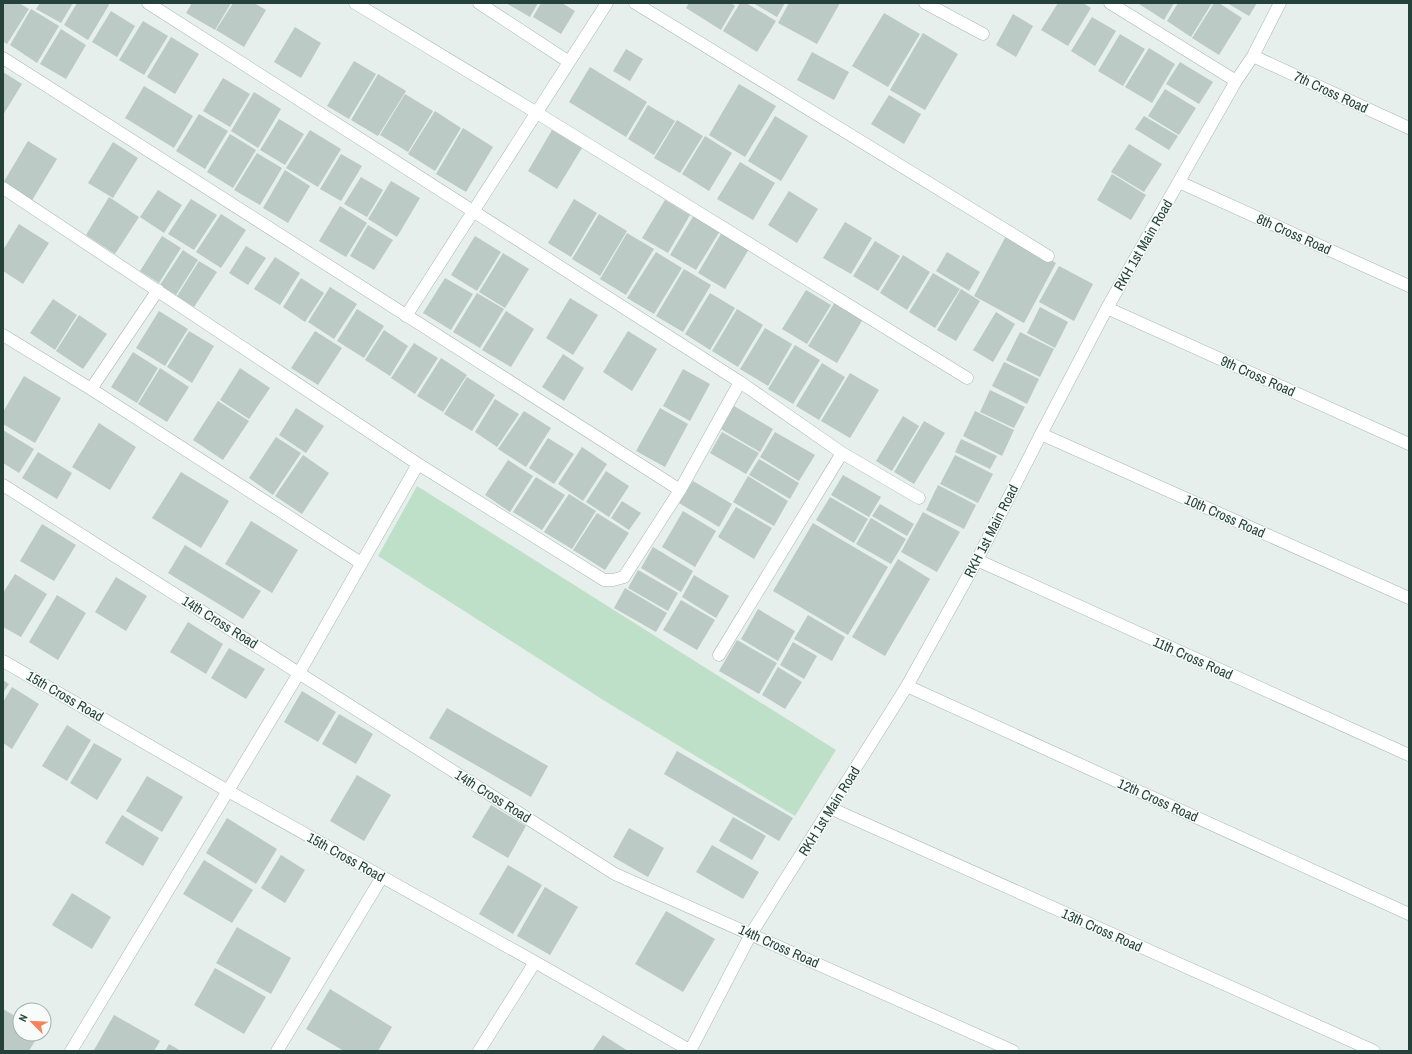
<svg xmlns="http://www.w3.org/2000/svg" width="1412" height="1054" viewBox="0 0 1412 1054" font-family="'Archivo Narrow',sans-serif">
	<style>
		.green { fill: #bfe0c8 }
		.building { fill: #bbcac4 }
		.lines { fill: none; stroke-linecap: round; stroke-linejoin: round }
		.minor-casing { stroke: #a8b8b2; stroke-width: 13 }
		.minor { stroke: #fff; stroke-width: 12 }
		.labels { text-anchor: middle; stroke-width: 3; stroke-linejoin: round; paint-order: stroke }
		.street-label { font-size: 14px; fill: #24423a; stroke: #f7fbf9 }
	</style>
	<rect width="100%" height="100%" fill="#e6efeb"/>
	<!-- green -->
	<path class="green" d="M417,486L836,750L795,816L608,703L378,556Z"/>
	<!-- building -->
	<path class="building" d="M3,3H19L29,9L7,44L3,41Z
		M40,3H73L61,23L36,9Z
		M77,3H107L109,5L88,40L64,25Z
		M192,3H231L215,30L186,13Z
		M233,3H254L266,10L244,47L216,30Z
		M506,3H538L530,17Z
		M541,3H562L575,11L561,34L533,17Z
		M689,3H731L735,6L721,30L686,8Z
		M740,3H746L776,21L757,52L723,31Z
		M753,3H785L777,17Z
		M789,3H840L817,44L778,23Z
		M1058,3H1083L1091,8L1068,46L1041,30Z
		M1140,3H1174L1164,20L1139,4Z
		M1178,3H1212L1191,37L1167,21Z
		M1214,3H1219L1242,18L1219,55L1192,38Z
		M1227,3H1257L1249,16Z
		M31,9L59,26L37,63L10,45Z
		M111,11L135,26L117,57L92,42Z
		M884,13L920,34L888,87L852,66Z
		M1013,14L1033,26L1016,57L996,45Z
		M1092,17L1116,31L1095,66L1071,51Z
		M143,21L168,36L144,75L119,60Z
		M295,27L321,43L301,78L274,62Z
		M61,29L86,45L66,79L40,64Z
		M923,33L958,54L925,110L890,90Z
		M1120,34L1145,49L1123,86L1098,71Z
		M171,37L199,54L175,94L147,77Z
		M1149,48L1175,64L1152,103L1125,87Z
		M626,49L643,59L630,81L613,71Z
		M812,52L849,72L834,100L797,80Z
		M354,61L376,74L349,119L327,106Z
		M1180,62L1213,82L1199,104L1166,84Z
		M590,67L647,102L626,137L569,102Z
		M3,72L22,84L3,115Z
		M378,74L406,91L378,136L351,120Z
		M223,78L250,94L230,127L203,111Z
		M739,84L776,106L745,157L709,135Z
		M144,86L193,116L174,148L125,118Z
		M1165,89L1196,108L1179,135L1148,116Z
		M254,92L281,109L258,148L231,131Z
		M405,94L433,111L408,152L380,135Z
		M889,95L921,114L904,144L871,124Z
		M648,105L675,121L654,155L628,139Z
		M435,111L461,128L435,171L408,154Z
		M199,114L228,131L205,169L176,151Z
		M775,116L808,136L781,181L748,161Z
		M1144,116L1178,136L1169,150L1135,129Z
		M279,119L304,134L285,165L260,150Z
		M677,120L703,136L680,173L654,158Z
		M463,128L493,147L466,192L436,174Z
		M310,130L341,149L318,187L286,168Z
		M552,130L582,148L557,189L528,171Z
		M230,134L256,150L233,188L207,172Z
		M705,136L732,153L709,191L682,174Z
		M28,141L57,159L31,202L3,183Z
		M113,142L138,158L113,198L88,183Z
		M1129,144L1162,164L1144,192L1111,172Z
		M257,153L282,168L260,205L234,190Z
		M341,154L362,166L341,201L320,189Z
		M740,162L775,183L753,220L717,199Z
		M285,170L310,186L288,223L263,208Z
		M1112,174L1146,195L1131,220L1097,200Z
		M361,177L383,190L367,217L344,204Z
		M391,181L420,198L397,237L368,219Z
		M158,190L182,205L164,233L140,217Z
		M789,191L818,209L797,243L768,225Z
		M109,197L139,217L115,254L86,235Z
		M191,199L217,215L194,250L168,234Z
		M574,199L597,213L571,257L548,243Z
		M665,200L690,215L668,253L642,238Z
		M340,206L367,223L346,257L319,241Z
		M221,214L246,230L221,268L196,252Z
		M599,214L627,231L600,276L572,259Z
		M694,215L720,231L696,270L670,255Z
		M845,222L872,238L851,274L823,258Z
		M19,224L49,243L23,284L3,271V250Z
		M368,225L393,240L374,270L350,256Z
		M722,232L749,249L725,289L698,273Z
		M627,233L654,249L626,295L600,279Z
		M162,236L181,248L159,283L140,271Z
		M475,236L501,252L477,291L451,275Z
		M1006,236L1056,263L1024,323L974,296Z
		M875,241L900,256L878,291L853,276Z
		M246,246L266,258L248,285L229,273Z
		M183,250L198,260L176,295L160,285Z
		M656,252L682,268L654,314L627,298Z
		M947,252L980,272L969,291L936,271Z
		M503,253L529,269L505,308L479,292Z
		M903,255L930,272L907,310L880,293Z
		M275,257L300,273L280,305L254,289Z
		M199,261L217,272L194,307L177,296Z
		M1059,266L1093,284L1074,321L1039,302Z
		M684,269L711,285L683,332L656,316Z
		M933,273L960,289L935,328L909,312Z
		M301,278L324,293L305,322L283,307Z
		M445,278L473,294L451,330L423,313Z
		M330,287L357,304L334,339L308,322Z
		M961,289L980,301L956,341L937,330Z
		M806,290L831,305L807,344L782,329Z
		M477,293L504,309L480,348L453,332Z
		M710,293L735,308L710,350L685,334Z
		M570,298L598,315L573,355L546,338Z
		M53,299L77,315L55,350L30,333Z
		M835,302L863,319L837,363L808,346Z
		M1040,307L1068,322L1055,348L1027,333Z
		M357,309L384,326L364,358L337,341Z
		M737,309L763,325L738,367L712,351Z
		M159,311L188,329L165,366L136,348Z
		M506,311L534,329L511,367L482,350Z
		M996,312L1015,324L993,362L973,350Z
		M79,315L107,334L83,369L56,351Z
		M765,328L792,344L768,386L740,369Z
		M384,330L408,346L390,376L365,360Z
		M189,331L214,346L192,383L167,367Z
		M315,331L342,348L318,385L291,368Z
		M628,331L657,349L632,391L603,372Z
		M1020,332L1054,349L1040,377L1006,360Z
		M414,343L438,358L415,394L391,378Z
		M795,345L820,360L793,404L768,389Z
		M133,352L158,368L137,403L111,387Z
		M563,354L584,368L564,401L542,387Z
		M441,358L467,375L443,412L417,396Z
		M1004,362L1039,379L1027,404L992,386Z
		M822,363L845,377L819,420L796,406Z
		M160,368L189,387L167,422L138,404Z
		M240,368L270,388L249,419L220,400Z
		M683,369L710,384L690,421L663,406Z
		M850,373L879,390L850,438L821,421Z
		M24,376L61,398L35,443L3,424V412Z
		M467,377L495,395L472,431L444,414Z
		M990,390L1025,407L1014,428L980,412Z
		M495,399L519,414L497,447L475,432Z
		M218,401L249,421L223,460L193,440Z
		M734,406L773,429L760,452L721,429Z
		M296,408L324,426L306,453L279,435Z
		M660,408L688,424L665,467L636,451Z
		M524,411L551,428L526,467L498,449Z
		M975,411L1014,430L1002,456L963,436Z
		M903,416L919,426L892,471L876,461Z
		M924,421L945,433L914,484L894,472Z
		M99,423L136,447L110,490L72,467Z
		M3,430L34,449L19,473L3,463Z
		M722,432L759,453L746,474L710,453Z
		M775,432L815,455L799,481L760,457Z
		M276,437L301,453L273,495L249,478Z
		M548,438L574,454L554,484L529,468Z
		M961,439L997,456L990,469L955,452Z
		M582,447L607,464L583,501L558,484Z
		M38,452L72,473L57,499L22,478Z
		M303,455L329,473L302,514L275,496Z
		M955,455L993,474L978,503L940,484Z
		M759,459L799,483L790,499L749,475Z
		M508,460L533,476L510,512L485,495Z
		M606,471L629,486L609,517L586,502Z
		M181,472L229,501L201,548L152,518Z
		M843,475L881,497L869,517L831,495Z
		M748,476L788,501L774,526L733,502Z
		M536,477L565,495L542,530L513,512Z
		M693,481L732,504L719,527L679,503Z
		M938,485L976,505L964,529L926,510Z
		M569,494L596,511L572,549L544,532Z
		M830,497L868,519L854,543L816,520Z
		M622,501L641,513L629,530L611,518Z
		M880,504L914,524L907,536L872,516Z
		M736,507L772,528L754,559L718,537Z
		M683,511L716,531L695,567L662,547Z
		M923,512L960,532L937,572L901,552Z
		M597,513L629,533L605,570L573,550Z
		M871,518L906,539L891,564L856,544Z
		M251,521L298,550L272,593L225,564Z
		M813,523L888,567L848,635L773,591Z
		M42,524L76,545L54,581L20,561Z
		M185,545L261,591L243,619L168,573Z
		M653,547L693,571L681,592L641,568Z
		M898,559L930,579L885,656L852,637Z
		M638,570L678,593L668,611L628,588Z
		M15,574L47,594L21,637L3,627V593Z
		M694,575L729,596L716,618L682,597Z
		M116,577L147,596L126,631L95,612Z
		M625,588L667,613L656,632L614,608Z
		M57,595L86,613L58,660L29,642Z
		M681,600L715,620L697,650L663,630Z
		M758,609L795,631L778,661L741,639Z
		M808,615L845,637L832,661L794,639Z
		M188,622L223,644L206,674L170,652Z
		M737,640L777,663L759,694L719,671Z
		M793,642L817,656L804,679L780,665Z
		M229,648L265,669L246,699L211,678Z
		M778,667L802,682L785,709L762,695Z
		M3,680L9,684L3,693Z
		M12,687L39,704L12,749L3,743V702Z
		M302,691L336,712L318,742L284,722Z
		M447,708L548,766L531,797L429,738Z
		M339,714L373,734L356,764L322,744Z
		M67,725L91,740L67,781L42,766Z
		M94,743L122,759L97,800L70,783Z
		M677,751L793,818L779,841L664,774Z
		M357,775L391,795L364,841L330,821Z
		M147,776L183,797L162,832L126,811Z
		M491,805L526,826L508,858L472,837Z
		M122,815L159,838L143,866L105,843Z
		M733,817L766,836L752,860L719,841Z
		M227,818L277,849L256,884L206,853Z
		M629,828L664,848L648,877L613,857Z
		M712,845L759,872L743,899L696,872Z
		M281,855L305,870L285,903L261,888Z
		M204,860L253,890L232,923L183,894Z
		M508,865L542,885L513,934L479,914Z
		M545,887L578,907L550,955L517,936Z
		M72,893L111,917L92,949L52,925Z
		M666,911L715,939L683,992L635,964Z
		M237,927L291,958L271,994L216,963Z
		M215,968L266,997L244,1034L194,1005Z
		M330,989L392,1027L378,1051H344L306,1029Z
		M3,1009L20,1019V1034H39L29,1051H5L3,1050Z
		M114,1015L160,1041L154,1051H96L94,1050Z
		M603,1035L628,1051H592Z
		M169,1044L181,1051H165Z"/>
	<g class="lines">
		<defs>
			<path id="minor" d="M148,3L740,382L842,453L719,655
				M355,3L537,113L967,378
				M479,3L569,62
				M635,3L1048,256
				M925,3L983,34
				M1110,3L1236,81
				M1253,56L1409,128
				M3,58L680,490
				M1179,182L1409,286
				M3,188L418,464L604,580H613L624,577L680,490L740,382
				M1107,308L1409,444
				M406,316L607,3
				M3,335L91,389L361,563
				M91,389L158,290
				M1041,434L1409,598
				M842,453L919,498
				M3,485L615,874L1013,1051
				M977,560L1409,755
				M3,661L228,791L535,962L691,1051
				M907,686L1409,914
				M830,808L1374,1051
				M71,1051L299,673L418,464
				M277,1051L382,877
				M479,1051L535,962
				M690,1051L751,934L907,686L977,560L1041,434L1107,308L1236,81L1253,56L1280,3"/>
		</defs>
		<!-- minor casing -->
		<use href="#minor" class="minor-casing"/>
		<!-- minor -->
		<use href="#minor" class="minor"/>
	</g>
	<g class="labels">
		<!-- street labels -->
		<g class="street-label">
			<text transform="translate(1331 92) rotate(25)" y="5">7th Cross Road</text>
			<text transform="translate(1294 234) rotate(24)" y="5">8th Cross Road</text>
			<text transform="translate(1143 245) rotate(-60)" y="5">RKH 1st Main Road</text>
			<text transform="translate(1258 376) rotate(24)" y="5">9th Cross Road</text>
			<text transform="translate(1225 516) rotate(24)" y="5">10th Cross Road</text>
			<text transform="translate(991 531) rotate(-63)" y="5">RKH 1st Main Road</text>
			<text transform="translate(220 622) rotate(32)" y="5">14th Cross Road</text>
			<text transform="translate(1193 658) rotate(24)" y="5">11th Cross Road</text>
			<text transform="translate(65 696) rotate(30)" y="5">15th Cross Road</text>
			<text transform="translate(493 796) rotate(32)" y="5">14th Cross Road</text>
			<text transform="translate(1158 800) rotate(24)" y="5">12th Cross Road</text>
			<text transform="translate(829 811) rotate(-58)" y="5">RKH 1st Main Road</text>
			<text transform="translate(346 857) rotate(29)" y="5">15th Cross Road</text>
			<text transform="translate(1102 930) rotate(24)" y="5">13th Cross Road</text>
			<text transform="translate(779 946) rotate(24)" y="5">14th Cross Road</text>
		</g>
	</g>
	<!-- border -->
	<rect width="1412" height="1054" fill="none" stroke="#24423a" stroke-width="8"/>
	<!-- north arrow -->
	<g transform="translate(32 1022) rotate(294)"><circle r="19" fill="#f7fbf9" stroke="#a3b1ad"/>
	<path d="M0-3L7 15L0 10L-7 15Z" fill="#f4845f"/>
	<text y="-6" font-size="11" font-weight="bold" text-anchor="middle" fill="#24423a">N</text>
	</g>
</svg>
